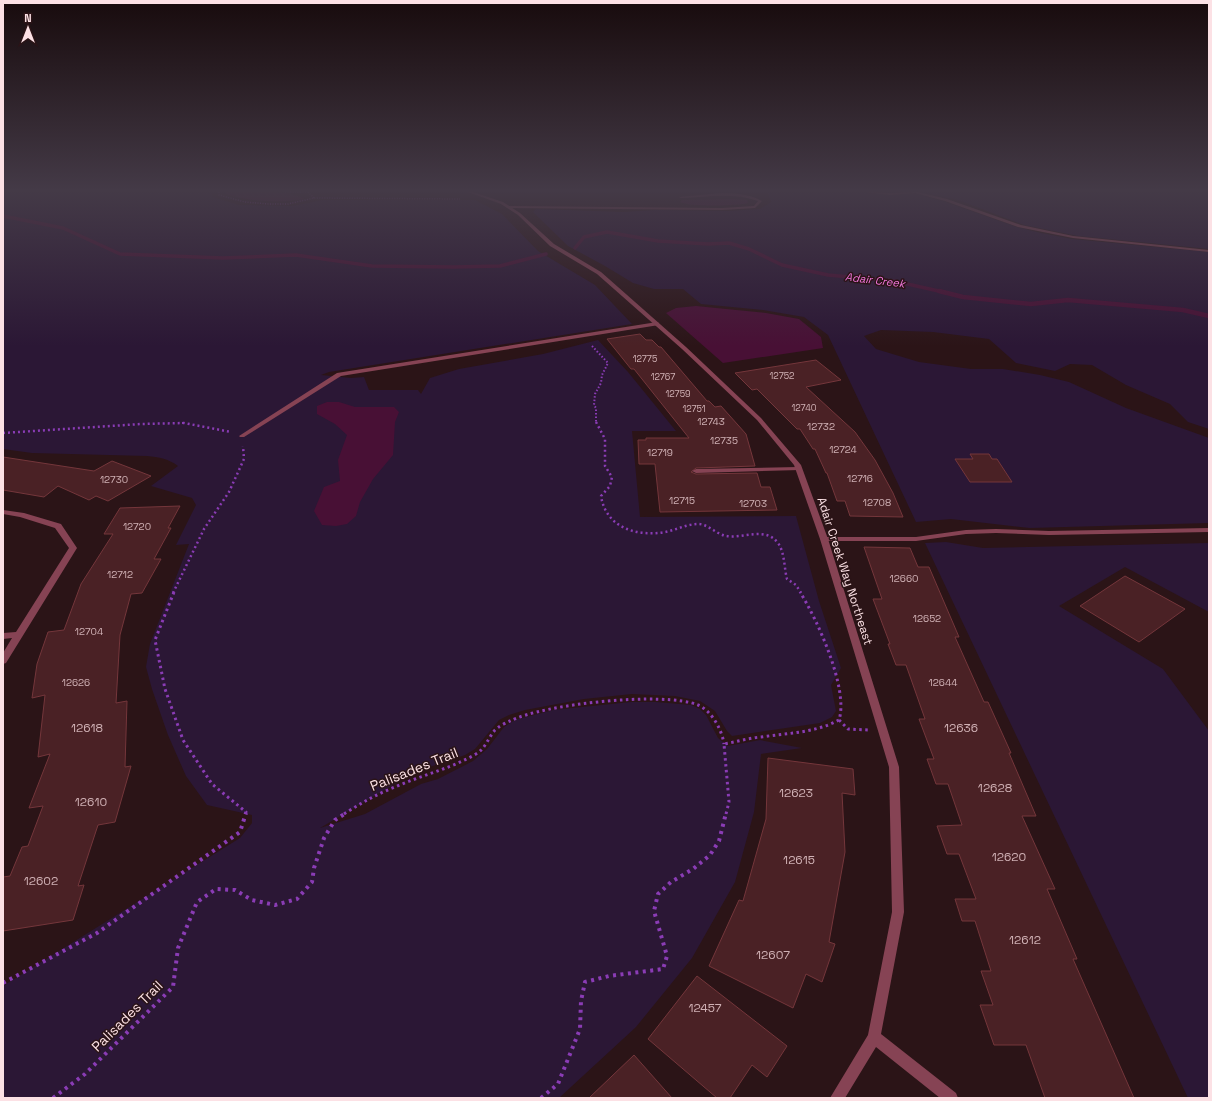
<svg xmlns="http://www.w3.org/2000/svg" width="1212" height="1101" viewBox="0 0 1212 1101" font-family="'Space Grotesk',sans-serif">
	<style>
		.green { fill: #2b1735 }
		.water { fill: #481035 }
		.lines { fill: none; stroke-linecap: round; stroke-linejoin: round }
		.stream-far1 { stroke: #481035; stroke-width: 3.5 }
		.stream { stroke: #481035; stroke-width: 4.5 }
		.building { fill: #4a2125; stroke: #74363b }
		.path-far4 { stroke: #8a3cb5; stroke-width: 1.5; stroke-dasharray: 1 1.5; stroke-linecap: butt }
		.path-far3 { stroke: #8a3cb5; stroke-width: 2; stroke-dasharray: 1.5 2; stroke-linecap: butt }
		.path-far2 { stroke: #8a3cb5; stroke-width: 2.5; stroke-dasharray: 2 3; stroke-linecap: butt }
		.path-far1 { stroke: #8a3cb5; stroke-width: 3; stroke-dasharray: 2.5 3.5; stroke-linecap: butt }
		.path { stroke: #8a3cb5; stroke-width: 4; stroke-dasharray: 3 4.5; stroke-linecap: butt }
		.lane { fill: #864354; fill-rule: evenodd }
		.street { fill: #864354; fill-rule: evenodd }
		.labels { text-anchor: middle; stroke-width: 3; stroke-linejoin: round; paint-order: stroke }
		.far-number-label { font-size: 9px; fill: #d0b1b5 }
		.number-label { font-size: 10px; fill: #d0b1b5 }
		.far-water-label { font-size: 11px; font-style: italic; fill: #f477de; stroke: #2b1417 }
		.street-label { font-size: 12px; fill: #fce1e5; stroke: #2b1417 }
		.near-number-label { font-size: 12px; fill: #d0b1b5 }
		.near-street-label { font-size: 14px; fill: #fce1e5; stroke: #2b1417 }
	</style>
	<rect width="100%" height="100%" fill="#2b1417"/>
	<!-- green -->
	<path class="green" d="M3,192H211L213,197L239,205L292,206L323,200H475L502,214L538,251L595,285L632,324L329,372L321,375L351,378L364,377L369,390H418L421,394L430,378L459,369L543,354L598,340L628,372L676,431H632L640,517L796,516L819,601L841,668L831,685L836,711L832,717L820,723L732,736L727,731L715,711L700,701L675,696L632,694L584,699L525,710L509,715L499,720L475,749L465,755L415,772L320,828L365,814L421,784L438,779L473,761L487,749L504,727L515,720L553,710L631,702H656L691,705L700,709L706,715L718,738L728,746L760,740L802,748L761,754L754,812L735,882L692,958L636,1027L559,1098H3V986L240,838L252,823V815L207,805L186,776L168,735L152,689L146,667L150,644L189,544L176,545L196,505L192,498L151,486L178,466C169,459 159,457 147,456L32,453L3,449Z
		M767,192H855L889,195L916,194L943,201L1017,227L1041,233L1072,239L1209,252V429L1188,422L1170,404L1126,385L1092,365L1070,364L1055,371L1016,363L989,339L933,332L881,330L864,336L876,349L919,362L971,369H1003L1040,375L1069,382L1126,408L1209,438V523L1030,528L951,519L916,522L828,335L804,317L763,310L701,304L683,289H654L633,283L605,266L568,246L533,212L536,209L623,212L657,210L729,211L760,209L771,202Z
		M921,192H1209V249L1078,236L1024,225L958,200Z
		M946,542L983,548L1209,543V612L1125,567L1059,606L1163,669L1209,731V1098H1188L925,543Z"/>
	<!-- water -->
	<path class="water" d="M226,192C245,192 289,189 304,199C278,203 251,202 226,194Z
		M733,199L747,200L748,203C739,206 688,207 680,202L682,200Z
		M696,306L766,313L799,319L821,337L823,348L723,363L666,313L676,308Z
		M327,402H339L355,407H394L399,412L395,422L393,455L373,479L360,502L356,516L347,524L336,526L322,525L314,511L324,487L340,481L338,460L347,435L335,424L317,414V406Z"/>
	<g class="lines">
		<!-- stream-far1 -->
		<path class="stream-far1" d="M3,216L63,228L120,254L223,258L296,255L372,266L454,267L500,266L546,254
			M575,248L584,237L607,232L658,241L708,244L729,243L749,249L782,265L828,275L894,281L943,292"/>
		<!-- stream -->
		<path class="stream" d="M939,291L963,297L1031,304L1068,300L1183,310L1209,316"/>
	</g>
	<!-- building -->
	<path class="building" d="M640,334L646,340H652L659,347H661L707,401H709L715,407L721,406L746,434L755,466L696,468L691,472L696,474L757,473L761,487H770L777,510L660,512L655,464H639L638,440H646V438H689L634,369H631L607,339Z
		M816,360L841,380L806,387L855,432L875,460L893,493L903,517L850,516L845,501H837L827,473H826L815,449H813L800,429H797L757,389L752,390L735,373Z
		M970,454H989L992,459H997L1012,482H970L955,459H973Z
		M3,457L94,471L112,461L151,476L108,501L96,496L89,500L58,486L44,497L3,490Z
		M180,506L168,528H171L154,559H161L142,593L131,594L120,635L116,703L127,701L125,767L131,766L115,822L98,825L78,886L84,885L73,920L3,931V877L10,876L22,847L28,846L43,806L29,808L50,754L38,757L45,695L32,698L37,664L48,632L64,630L81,584L113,534H104L120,508Z
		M864,547L910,548L918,567H929L959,637H955L984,702H988L1011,753H1009L1036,816H1022L1055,889H1047L1077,959H1073L1134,1098H1045L1026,1045H994L980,1005H993L981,971H991L975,921H962L955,899H976L959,854H947L937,826L962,825L948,784H936L927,759H934L919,719H925L906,665H896L888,644H890L873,599H882Z
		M1125,576L1185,609L1139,642L1080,606Z
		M768,758L853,769L855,795L842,793L845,852L829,942L835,944L822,982L806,974L793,1008L709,966L739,900L743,901L766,819Z
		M697,976L787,1046L767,1077L752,1065L730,1098H717L648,1039Z
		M634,1055L672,1098H589Z"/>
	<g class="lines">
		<!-- path-far4 -->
		<path class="path-far4" d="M219,192V195L245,202L269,204H288L314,198L460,199
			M285,192H309
			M308,192L314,198"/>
		<!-- path-far3 -->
		<path class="path-far3" d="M592,346L608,363L602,375L601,383L595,394L594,405L596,408V423
			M182,423H184"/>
		<!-- path-far2 -->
		<path class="path-far2" d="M596,422L605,439V466L612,477L610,486L601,496C606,528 637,537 665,532C676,530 687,524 698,524C708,524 716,534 726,536C743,539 765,526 778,543C785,553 784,568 787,579L796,585L801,593
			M3,433L141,424L184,423L231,432
			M173,593L204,529L229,492L244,459L243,446"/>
		<!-- path-far1 -->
		<path class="path-far1" d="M174,592L155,640L165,689L183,740L212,784L246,812L245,814
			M839,720L848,729L868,730
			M344,814C361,803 377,794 395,787C422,775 450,769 476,754C486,748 488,738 495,730C498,727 505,723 510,721C543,704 664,691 698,705C712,711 722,730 724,744
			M726,814L729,802L724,744C736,742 748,738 761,737C788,733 815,733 839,720C849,689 817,619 800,592"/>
		<!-- path -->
		<path class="path" d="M3,983L97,933L240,832L246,813
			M53,1098L85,1074L173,987L178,948L197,902L216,889L235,890L252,900L275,905L297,899L312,882L314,868L324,838L335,820L346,813
			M541,1098L558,1084L580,1029L581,1001L585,982L609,976L663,969L667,956L654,911L658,894L671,882L693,869L710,855L719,841L726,813"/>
		<!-- lane -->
		<path class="lane" d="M721,193C735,193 750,194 762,201L755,208L722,210L508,208L506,207L508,206L722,208L754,206L758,201C733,192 707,197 681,198L679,197Z
			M657,322L659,323V325L341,376L244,437H240L239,436L337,373Z
			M798,467L802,469L800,470L696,473L692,471L696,469Z
			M1209,528V532L1049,535L996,533L966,534L916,541H824L820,539L824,537H916L966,530L996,529L1049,531Z"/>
		<!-- street -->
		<path class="street" d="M468,192H473L503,202L520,213L554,244L601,272L686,347L761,418L801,465L828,539L899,767L904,912L881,1034L956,1093L958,1098H940L876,1047L845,1098H830L868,1035L892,912L889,767L820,539L794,465L757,420L682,349L597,274L550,246L518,215L501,204Z
			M864,192L890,193L918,192L947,199L1021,225L1073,236L1209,250V252L1073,238L1018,227L945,201L915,193L890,195Z
			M3,510L24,513L61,524L77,548L6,663L3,664V653L12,638L3,639V633L16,632L69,548L55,528L20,517L3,514Z"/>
	</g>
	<!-- sky -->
	<linearGradient id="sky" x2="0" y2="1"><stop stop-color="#180b0d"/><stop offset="0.55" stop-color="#443a47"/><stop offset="1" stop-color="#443a47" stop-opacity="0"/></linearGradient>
	<rect width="1212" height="346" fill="url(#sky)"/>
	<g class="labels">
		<!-- far-number labels -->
		<g class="far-number-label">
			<text x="645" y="362">12775</text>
			<text x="782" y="379">12752</text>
			<text x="663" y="380">12767</text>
			<text x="678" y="397">12759</text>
			<text x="804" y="411">12740</text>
			<text x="694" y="412">12751</text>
		</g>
		<!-- number labels -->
		<g class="number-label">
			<text x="711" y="425">12743</text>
			<text x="821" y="430">12732</text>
			<text x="724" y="444">12735</text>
			<text x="843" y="453">12724</text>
			<text x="660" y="456">12719</text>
			<text x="860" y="482">12716</text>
			<text x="114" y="483">12730</text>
			<text x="682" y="504">12715</text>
			<text x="877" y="506">12708</text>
			<text x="753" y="507">12703</text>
			<text x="137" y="530">12720</text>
			<text x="120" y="578">12712</text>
			<text x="904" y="582">12660</text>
			<text x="927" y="622">12652</text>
			<text x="89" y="635">12704</text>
			<text x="76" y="686">12626</text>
			<text x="943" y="686">12644</text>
		</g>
		<!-- far-water labels -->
		<g class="far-water-label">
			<text transform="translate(875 280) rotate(7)" y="4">Adair Creek</text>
		</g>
		<!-- street labels -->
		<g class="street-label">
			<text transform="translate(845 571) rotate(72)" y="4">Adair Creek Way Northeast</text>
		</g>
		<!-- near-number labels -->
		<g class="near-number-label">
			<text x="87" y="732">12618</text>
			<text x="961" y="732">12636</text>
			<text x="995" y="792">12628</text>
			<text x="796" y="797">12623</text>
			<text x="91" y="806">12610</text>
			<text x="1009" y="861">12620</text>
			<text x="799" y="864">12615</text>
			<text x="41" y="885">12602</text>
			<text x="1025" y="944">12612</text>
			<text x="773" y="959">12607</text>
			<text x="705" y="1012">12457</text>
		</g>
		<!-- near-street labels -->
		<g class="near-street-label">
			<text transform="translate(414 769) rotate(-22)" y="5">Palisades Trail</text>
			<text transform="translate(127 1016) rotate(-45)" y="5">Palisades Trail</text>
		</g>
	</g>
	<!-- border -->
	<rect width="1212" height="1101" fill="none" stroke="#fce1e5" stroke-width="8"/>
	<!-- north arrow -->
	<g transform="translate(28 28)" stroke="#2b1417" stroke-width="3" paint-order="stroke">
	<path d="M0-3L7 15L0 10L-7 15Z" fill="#fce1e5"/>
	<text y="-6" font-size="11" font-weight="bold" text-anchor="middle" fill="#fce1e5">N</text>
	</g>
</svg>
